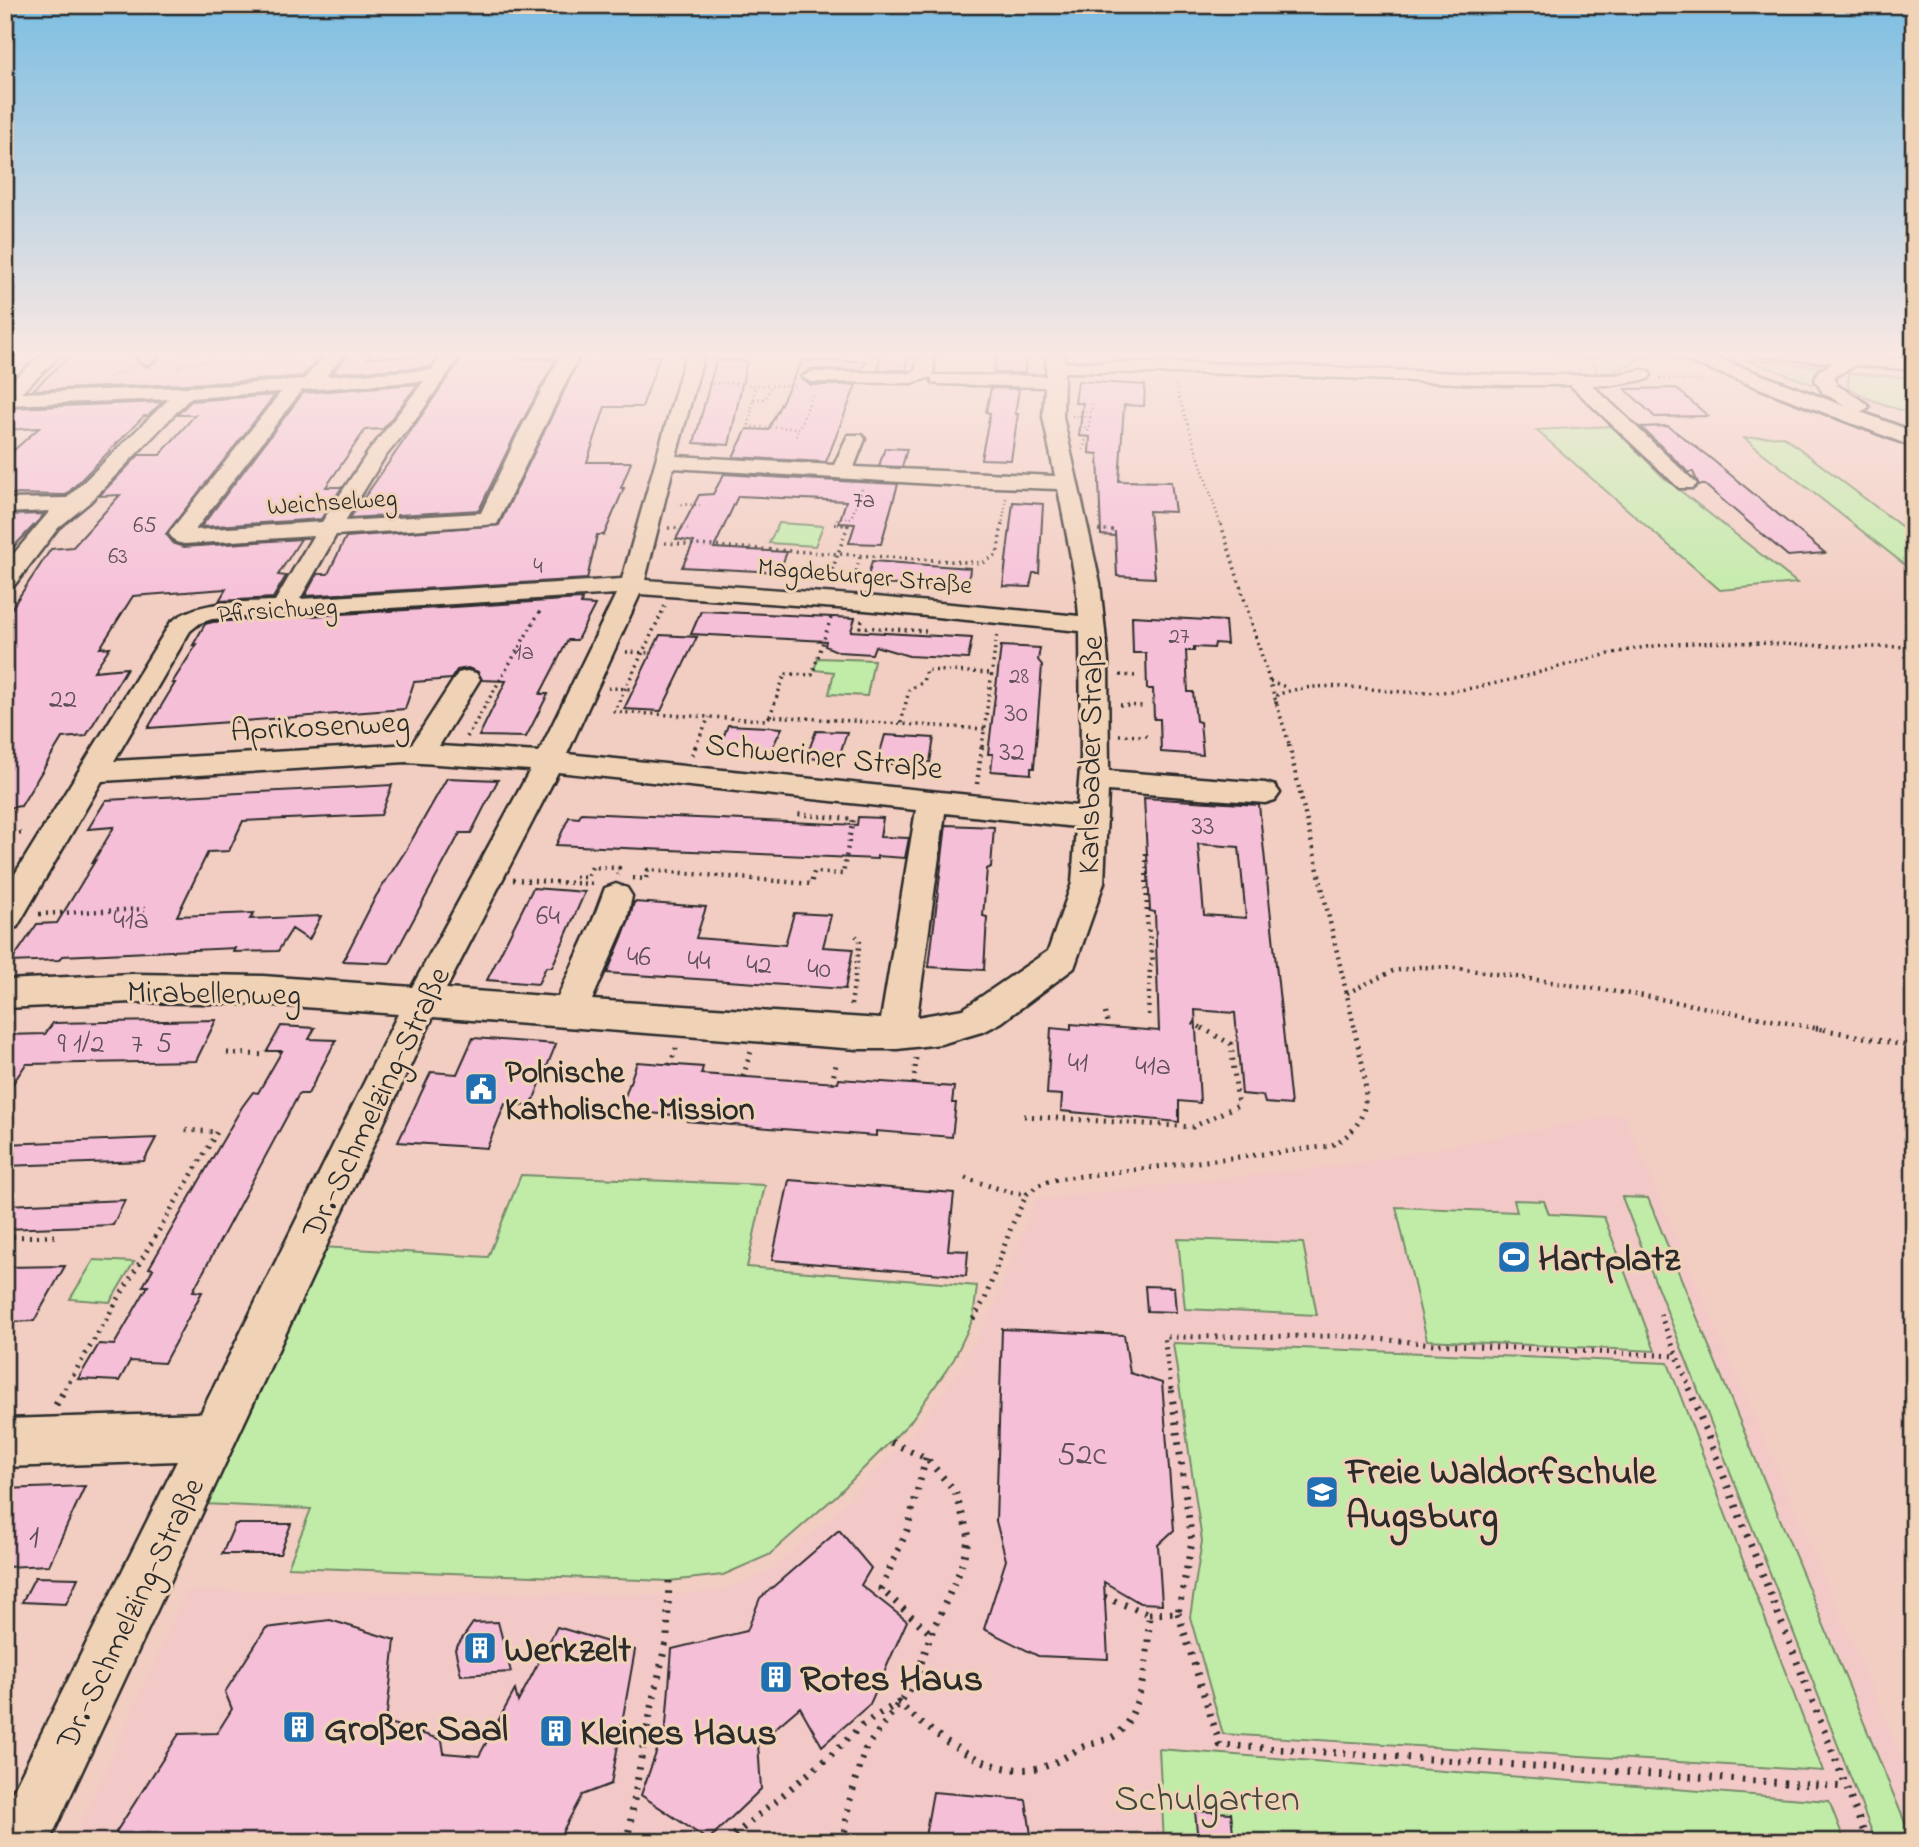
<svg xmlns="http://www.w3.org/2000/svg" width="1919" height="1847" viewBox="0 0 1919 1847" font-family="'Indie Flower',sans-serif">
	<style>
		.built { fill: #f3c9c8 }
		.green { fill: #c1eca8; stroke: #768c6a; stroke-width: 2 }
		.building { fill: #f6bfd8; stroke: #2b2b2b; stroke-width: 2; fill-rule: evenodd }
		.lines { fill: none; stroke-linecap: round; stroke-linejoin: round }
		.minor-casing { stroke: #2b2b2b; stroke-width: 5 }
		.major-casing { stroke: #2b2b2b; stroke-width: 6 }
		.path-far4 { stroke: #2b2b2b; stroke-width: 2.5; stroke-dasharray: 1 3.5; stroke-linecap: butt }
		.path-far3 { stroke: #2b2b2b; stroke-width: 3.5; stroke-dasharray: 2 4.5; stroke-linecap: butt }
		.path-far2 { stroke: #2b2b2b; stroke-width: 4.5; stroke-dasharray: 2 5; stroke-linecap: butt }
		.path-far1 { stroke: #2b2b2b; stroke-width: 5; stroke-dasharray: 2 6; stroke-linecap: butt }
		.path { stroke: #2b2b2b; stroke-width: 7; stroke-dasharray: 2.5 8; stroke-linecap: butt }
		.minor { fill: #f0d3b7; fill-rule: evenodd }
		.major { fill: #f0d3b7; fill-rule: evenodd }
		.labels { text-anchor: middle; stroke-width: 6; stroke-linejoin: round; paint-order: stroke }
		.far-number-label { font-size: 23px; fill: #5e5056 }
		.far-street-label { font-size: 26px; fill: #2b2b2b; stroke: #f0d3b7 }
		.number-label { font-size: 28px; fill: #5e5056 }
		.street-label { font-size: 32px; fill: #2b2b2b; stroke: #f0d3b7 }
		.poi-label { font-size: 32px; font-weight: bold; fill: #2b2b2b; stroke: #f0d3b7; text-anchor: start }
		.near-number-label { font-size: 33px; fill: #5e5056 }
		.near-poi-label { font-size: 38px; font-weight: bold; fill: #2b2b2b; stroke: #f0d3b7; text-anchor: start }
		.near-park-label { font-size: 38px; fill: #42483e; stroke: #f0d3b7 }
	</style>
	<rect width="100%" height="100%" fill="#f2cdc1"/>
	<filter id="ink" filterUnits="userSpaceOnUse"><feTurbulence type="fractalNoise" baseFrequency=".0143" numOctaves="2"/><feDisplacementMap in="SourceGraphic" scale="14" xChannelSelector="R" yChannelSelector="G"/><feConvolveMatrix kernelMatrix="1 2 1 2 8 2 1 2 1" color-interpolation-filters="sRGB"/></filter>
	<g filter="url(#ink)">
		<!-- built -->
		<path class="built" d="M1056,351H1661L1664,354L1637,360L1614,380L1054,367Z
			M1623,1114L1914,1786V1842H73L187,1590L673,1595L718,1591L770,1570L830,1518L913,1432L958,1372L992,1311L1036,1200L1359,1163Z"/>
		<!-- green -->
		<path class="green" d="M1540,351H1654L1662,354L1642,357L1630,365L1599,376L1586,374L1597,373L1593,359Z
			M1745,359L1821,367L1814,374L1818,384H1812Z
			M1849,373L1914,378V415L1869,399L1848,387Z
			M1612,426L1663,477L1797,583L1720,590L1536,430Z
			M1783,436L1914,536V572L1744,438Z
			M779,523L823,526L815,546L769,543Z
			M818,658L874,660L867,696L829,694L834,672L814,670Z
			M521,1175L765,1185L747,1267L977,1286L973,1319L954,1359L910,1422L837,1495L769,1555L723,1575L669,1581L288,1567L311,1509L182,1503L305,1246L488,1257Z
			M1622,1197L1648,1198L1913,1842H1876Z
			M1514,1200L1544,1201L1549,1214L1604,1217L1655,1351L1427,1340L1396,1207L1517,1212Z
			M1178,1239L1303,1243L1317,1315L1185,1309Z
			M94,1260L134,1262L110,1302L70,1299Z
			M1173,1343L1668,1363L1823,1771L1223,1734L1190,1617L1202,1541Z
			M1159,1749L1829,1801L1845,1842H1164Z"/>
		<!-- building -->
		<path class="building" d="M75,351H136V361L147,367L157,361L159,351H210V354L326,351L303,376L234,382L33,390Z
			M351,351H374L367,358L439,355L431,367L332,373Z
			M471,351H526L521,359H556L516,433L479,510L350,518L465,353Z
			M881,351H908L906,370H878Z
			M997,351H1025V373H994Z
			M648,352L647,356H660L642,407H605L587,462H631L621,488H624L604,535H597L587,579L305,596L317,574H328L346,537L499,525L580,358H584L587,354Z
			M716,361H747L729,445L694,443Z
			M802,361H866L862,370L811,369L800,376L811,385H856L826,462L733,457L747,429L768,430Z
			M1078,381L1145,385L1144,406L1124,405L1119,481L1171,482L1175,512L1149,511L1155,578L1117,576L1115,531V536L1101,535L1098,454L1089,453L1090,437L1079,436L1083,403H1075Z
			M418,384L383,429L365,430L326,487H342L321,519L201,527L303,393Z
			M991,388L1019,389L1015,414H1018L1011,460L981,459L990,413L986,412Z
			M1676,388L1708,416L1655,417L1625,389Z
			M275,395L166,534L174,544L184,547L301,539L278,575L286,576L273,598L219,601L226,589L133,596L100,648L110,647L94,671L127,668L86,736L62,738L21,806L5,808V618L51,549L73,547L120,495L99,496L139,455H160L195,415H177L191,401Z
			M162,402L148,416H144L66,495L5,494V458L39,428L5,430V414L11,408Z
			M1668,426L1709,457L1825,553L1788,556L1705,485H1699L1693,472H1688L1641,427Z
			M885,448L907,449L902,467L879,466Z
			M724,474L819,480L898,484L881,544L849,543L855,524L839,523L846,501L738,496L714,548L787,552L779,572L682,567L694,542L676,539L699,495L713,494Z
			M1013,502L1043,504L1039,573H1033L1030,587L1003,586Z
			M44,514L41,518L5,556V519L9,515Z
			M872,561L970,568L968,587L866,584Z
			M582,599L581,604L595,605L577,640H568L540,694H548L526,737L479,736L506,681L482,680L478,672L468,668L457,670L451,679L414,682L405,709L148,728L175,683H172L197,644L193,645L205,624L213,622Z
			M701,611L855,618L851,631L972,638L968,659L909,656L875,646L872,654L839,652L825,646L826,641L691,634Z
			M1132,616L1225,621L1227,644L1215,643L1214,648L1194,647V651H1186L1188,692H1193L1196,721L1200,722L1203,755L1161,752L1160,719H1154L1153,689H1147L1146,653H1133Z
			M660,635L697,637L661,711L624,709Z
			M1001,646L1040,648L1038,660L1042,665L1034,768H1031V774L991,771L993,754H988Z
			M728,725L767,727L782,728L768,756L755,755L719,749Z
			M816,731L847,732L838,760L806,758Z
			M885,735L934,738L930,762L910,761L909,765L877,763Z
			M447,778L498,780L471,833H460L390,963L343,961L376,896L406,850Z
			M392,785L381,815L243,821L229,851L208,852L177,916L254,913L250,919L321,916L309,940L292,929L278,951L233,952L235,948L62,956L59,960L11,962L37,924L57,923L95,861L93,862L114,827L88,829L106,800Z
			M1144,798L1259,805L1291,1105L1265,1103L1263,1096L1242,1094L1235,1013L1195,1010L1200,1103L1179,1101V1122L1061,1111L1062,1095L1047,1094L1051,1028L1071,1030V1024L1159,1031L1155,912L1150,911ZM1198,844L1239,847L1246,918L1204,915Z
			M581,813L857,825L858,817L883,818L880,837L909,838L905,858L877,856V859L556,845L569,817L579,818Z
			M946,825L994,827L991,867L987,869L983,916L987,917L984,970L929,967Z
			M533,888L585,892L552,967H546L538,984L487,980Z
			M634,902L706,907L696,938L735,941L785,945L794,913L831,915L823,947L853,949L845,989L607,973L629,921Z
			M216,1020L196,1061L26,1064L5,1095V1035L45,1034L53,1023Z
			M281,1026L315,1028L309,1039L336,1040L308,1094H299L193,1291L202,1292L164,1363L130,1361L119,1381L78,1379L99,1344L114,1345L148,1286H143L153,1269L149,1268L242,1107L253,1092L258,1093L282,1051H267Z
			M473,1038L556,1044L531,1106L505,1104L487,1148L398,1142L431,1072L457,1074Z
			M637,1062L703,1067L701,1074L747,1077L838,1083L839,1079L954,1087L952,1103H956L952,1137L876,1131V1136L782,1129L687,1121L689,1116L620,1111Z
			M156,1138L144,1161L5,1166V1144Z
			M789,1180L954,1193L948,1250L968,1251L966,1276L772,1260Z
			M125,1200L113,1225L5,1229V1205Z
			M65,1266L34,1321L5,1322V1267Z
			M1145,1286L1174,1287L1176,1312L1147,1311Z
			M1002,1329L1124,1335L1130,1373L1162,1383L1174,1530L1158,1545L1162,1604L1140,1603L1104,1582L1108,1659L1038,1656L984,1629L1006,1560L996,1521Z
			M85,1486L49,1565L5,1567V1489Z
			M235,1524H291L280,1554H222Z
			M839,1530L871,1568L861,1585L907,1621L870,1704L822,1746L800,1707L758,1743L761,1789L708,1840L641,1795L666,1725L672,1649L747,1631L760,1598Z
			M35,1577L78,1578L66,1604L22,1602Z
			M330,1620L395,1640L386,1722L442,1740L444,1753L479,1756L515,1690L518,1702L557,1627L635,1650L611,1784L582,1795L557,1842H125L116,1832L179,1734L217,1733L232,1709L225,1692L266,1628Z
			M498,1622L511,1672L461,1675L455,1649L473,1623Z
			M933,1792L1026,1800L1032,1842H924Z
			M1195,1811L1231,1813L1234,1842H1198Z"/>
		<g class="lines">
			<defs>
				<path id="minor" d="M46,351H65L21,393L234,385L304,379L329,351H348L326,376L432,370L445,351H463L420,414L384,458L345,521L481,513L518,434L563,351H581L497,524L336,535L300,599L622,579L687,351H705L676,456L834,465L848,435H862L865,439L854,467L1055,476L1043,417L1045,387L939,384L933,383L931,377L912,383L811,382L802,377L811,372L910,373L916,370L917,351H935L933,375L1046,376L1047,351H1065L1064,362L1253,364L1503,375H1614L1642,370L1648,371L1651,375L1648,379L1614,385H1592L1697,484L1693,488H1679L1570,385H1503L1253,374L1064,372L1063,417L1100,583L1108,661L1109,771L1265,783L1275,786L1280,793L1275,800L1265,803L1108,791L1104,883L1074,968L1002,1022L985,1031L941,1044L897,1049H857L433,1017L49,1842H5V1807L177,1461L5,1467V1419L201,1413L398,1014L263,1004L132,1002L5,1008V980L132,974L263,976L412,987L530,770L406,762L102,781L17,927L5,930V890L171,622C199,599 240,603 275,601L313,536L184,544L176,542L169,534L172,529L281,392L190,398L90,502L58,528L13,587L5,589V564L50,511L5,513V499L67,498L169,399L5,405V387ZM424,381L369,451L322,522L195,530L302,390ZM673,468L966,486L1058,489L1076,583L1079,616L865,596L645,580ZM616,594L539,752L439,746L480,679L476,673L467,671L458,673L412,744L114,761L190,631L200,623L212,619ZM640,594L865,610L1080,631L1081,757L1077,806L567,754ZM558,772L916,810L881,1019L592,1000L627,920L632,896L627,888L616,884L605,888L593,920L558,997L446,989ZM945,813L1076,827L1072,883L1048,951L963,1009L917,1017Z
					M139,351H157L156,359L147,364L141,363L138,359Z
					M1750,351H1817L1914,360V370L1857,365L1833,377L1837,385L1866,403L1869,407L1859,413L1823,393L1815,380L1818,371L1833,363L1759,356Z"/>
				<path id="major" d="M1670,351H1698L1914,432V447L1673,355Z"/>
			</defs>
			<!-- minor casing -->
			<use href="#minor" class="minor-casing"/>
			<!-- major casing -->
			<use href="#major" class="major-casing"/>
			<!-- path-far4 -->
			<path class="path-far4" d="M969,351L997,352
				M1025,354L1037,355
				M269,357L291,356L289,360
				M867,358L876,355L877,351
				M179,368L185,362L217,361
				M110,377L131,368
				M1660,378L1703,381
				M708,384L744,383L755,387L749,425L754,427L799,428L814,392
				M753,385L795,386
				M1175,385L1221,526
				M754,399H765L771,386
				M1072,416L1090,417L1088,432
				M1080,416V412H1091L1092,404
				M1082,417L1081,427L1089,428
				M796,436L799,428
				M1083,450L1087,436
				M677,504L700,505
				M848,526L835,524L838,518H851L862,489
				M1002,526L1006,498"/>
			<!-- path-far3 -->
			<path class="path-far3" d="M1221,524L1290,747
				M668,528L688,529
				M1098,530H1115
				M665,543L982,563L997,555L1002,524
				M828,582L848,525L835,524
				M853,584L860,557
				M665,606L614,712L766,720L770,716
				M831,618L812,675L785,674L770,716L985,729
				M862,620L860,627L926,631
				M626,652L650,653
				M1120,675L1136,676
				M1270,681L1288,688
				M608,688L632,689
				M1276,703L1277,695C1329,675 1387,697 1441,692C1513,686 1581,655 1654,646C1740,636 1827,651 1914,646
				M1120,705L1144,706
				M901,723L909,690L923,682L926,670L991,673
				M1119,735L1150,736
				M467,737L540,611
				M695,747L709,717
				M982,747L997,633"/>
			<!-- path-far2 -->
			<path class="path-far2" d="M1289,745L1355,1030
				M692,755L696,745
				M977,784L982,745
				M5,834L25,833
				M1146,853L1147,920L1153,961L1150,968L1148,1018
				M575,877H587L592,867L619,868L617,875
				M633,878L646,879L648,870L811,884L814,872L843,874L853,819L794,814
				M513,880L595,884
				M39,914L145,909
				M1347,993L1393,971L1419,967L1457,968L1644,996L1825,1030
				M851,1005L860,940L856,936
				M1105,1013L1108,1024
				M1193,1023L1205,1030"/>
			<!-- path-far1 -->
			<path class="path-far1" d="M1816,1028L1914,1047
				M227,1053L267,1055
				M670,1065L677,1046
				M743,1077L751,1051
				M832,1083L837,1060
				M914,1084L916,1057
				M1024,1116L1193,1127L1238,1105L1231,1044L1202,1028
				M965,1178L1009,1192L1027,1194
				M5,1237L61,1236
				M1660,1314L1690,1389
				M973,1319L985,1299L1012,1225L1027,1194L1039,1185L1057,1179L1330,1146C1383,1121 1364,1074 1354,1028
				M65,1389L217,1132L183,1130
				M1171,1389L1164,1337L1343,1336L1434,1344L1677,1356"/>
			<!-- path -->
			<path class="path" d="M1689,1388L1868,1842
				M56,1405L66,1388
				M926,1458L907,1530L881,1589L931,1634
				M1178,1613L1220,1745L1846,1787
				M1149,1614L1178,1613L1192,1542L1171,1388
				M627,1842L643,1747L667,1637L669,1581
				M726,1842L831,1755L862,1725L898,1703C935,1735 986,1778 1038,1768C1054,1765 1068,1755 1081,1748C1092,1742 1106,1742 1116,1735C1144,1714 1149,1646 1149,1614L1104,1597
				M843,1842L849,1803L865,1750L915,1681L931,1634L960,1571L969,1537L955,1491L926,1458L891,1442"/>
			<!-- minor -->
			<use href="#minor" class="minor"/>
			<!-- major -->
			<use href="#major" class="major"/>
		</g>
	</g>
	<!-- sky -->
	<linearGradient id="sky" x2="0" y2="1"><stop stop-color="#7dbee2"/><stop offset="0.58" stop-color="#f9e8e3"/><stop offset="1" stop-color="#f9e8e3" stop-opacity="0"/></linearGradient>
	<rect width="1919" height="610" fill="url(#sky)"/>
	<!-- icons -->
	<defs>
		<symbol id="civic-square" viewBox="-11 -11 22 22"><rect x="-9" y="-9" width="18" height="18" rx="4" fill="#1f6fb2" stroke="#f0d3b7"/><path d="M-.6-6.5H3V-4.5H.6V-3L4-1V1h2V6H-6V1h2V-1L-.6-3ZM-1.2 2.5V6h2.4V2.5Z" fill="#fff"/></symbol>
		<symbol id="stadium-square" viewBox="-11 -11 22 22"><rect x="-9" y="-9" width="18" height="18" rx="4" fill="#1f6fb2" stroke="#f0d3b7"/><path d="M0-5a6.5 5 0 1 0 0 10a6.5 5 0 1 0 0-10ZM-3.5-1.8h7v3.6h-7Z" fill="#fff"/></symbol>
		<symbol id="school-square" viewBox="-11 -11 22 22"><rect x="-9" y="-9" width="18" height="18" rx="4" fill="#1f6fb2" stroke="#f0d3b7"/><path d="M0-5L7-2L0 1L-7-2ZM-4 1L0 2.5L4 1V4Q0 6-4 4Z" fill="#fff"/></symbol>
		<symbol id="building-square" viewBox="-11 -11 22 22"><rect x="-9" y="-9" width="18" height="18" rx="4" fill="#1f6fb2" stroke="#f0d3b7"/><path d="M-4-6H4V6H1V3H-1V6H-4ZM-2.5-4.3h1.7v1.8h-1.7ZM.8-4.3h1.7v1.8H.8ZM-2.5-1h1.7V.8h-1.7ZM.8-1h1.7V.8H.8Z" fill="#fff"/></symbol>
	</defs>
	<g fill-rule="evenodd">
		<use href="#civic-square" x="462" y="1070" width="38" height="38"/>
		<use href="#stadium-square" x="1495" y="1238" width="38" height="38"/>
		<use href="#school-square" x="1303" y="1473" width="38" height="38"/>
		<use href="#building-square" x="461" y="1629" width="38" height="38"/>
		<use href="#building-square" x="757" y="1658" width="38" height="38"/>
		<use href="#building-square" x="280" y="1708" width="38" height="38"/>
		<use href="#building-square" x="537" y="1712" width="38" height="38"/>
	</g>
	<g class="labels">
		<!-- far-number labels -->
		<g class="far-number-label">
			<text x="864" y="507">7a</text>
			<text x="145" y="532">65</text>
			<text x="118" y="563">63</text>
			<text x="538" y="573">4</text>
			<text x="1179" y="643">27</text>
			<text x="524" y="659">1a</text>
			<text x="1019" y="683">28</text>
		</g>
		<!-- far-street labels -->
		<g class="far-street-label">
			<text transform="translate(332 501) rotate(-4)" y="9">Weichselweg</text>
			<text transform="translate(865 575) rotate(5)" y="9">Magdeburger Straße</text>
			<text transform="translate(277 609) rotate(-4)" y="9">Pfirsichweg</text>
		</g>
		<!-- number labels -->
		<g class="number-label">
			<text x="63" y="707">22</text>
			<text x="1016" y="721">30</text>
			<text x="1012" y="760">32</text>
			<text x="1203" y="834">33</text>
			<text x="548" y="924">64</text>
			<text x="131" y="928">41a</text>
			<text x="639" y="965">46</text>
			<text x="699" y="969">44</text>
			<text x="759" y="973">42</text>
			<text x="819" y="977">40</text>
			<text x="164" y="1051">5</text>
			<text x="81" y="1052">9 1/2</text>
			<text x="137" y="1052">7</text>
			<text x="1078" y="1071">41</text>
			<text x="1153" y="1074">41a</text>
		</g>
		<!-- street labels -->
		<g class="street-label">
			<text transform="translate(320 725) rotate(-3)" y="11">Aprikosenweg</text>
			<text transform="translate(824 755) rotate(6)" y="11">Schweriner Straße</text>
			<text transform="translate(1089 755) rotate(-89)" y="11">Karlsbader Straße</text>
			<text transform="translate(214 992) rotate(1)" y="11">Mirabellenweg</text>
			<text transform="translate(375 1102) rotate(-64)" y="11">Dr.-Schmelzing-Straße</text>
			<text transform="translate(129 1613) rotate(-64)" y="11">Dr.-Schmelzing-Straße</text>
		</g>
		<!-- poi labels -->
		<g class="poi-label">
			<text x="505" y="1082">Polnische<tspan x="505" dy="37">Katholische Mission</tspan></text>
		</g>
		<!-- near-number labels -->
		<g class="near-number-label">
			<text x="1082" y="1464">52c</text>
			<text x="34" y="1547">1</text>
		</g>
		<!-- near-poi labels -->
		<g class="near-poi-label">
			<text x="1538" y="1270">Hartplatz</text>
			<text x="1346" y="1483">Freie Waldorfschule<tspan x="1346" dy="44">Augsburg</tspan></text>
			<text x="504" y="1661">Werkzelt</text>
			<text x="800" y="1690">Rotes Haus</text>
			<text x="324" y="1740">Großer Saal</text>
			<text x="580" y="1744">Kleines Haus</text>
		</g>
		<!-- near-park labels -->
		<g class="near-park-label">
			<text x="1207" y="1810">Schulgarten</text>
		</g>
	</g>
	<!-- margin -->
	<rect width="1919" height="1847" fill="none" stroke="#f0d3b7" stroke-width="28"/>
	<rect x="14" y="14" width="1891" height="1819" fill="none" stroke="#2b2b2b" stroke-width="2.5" filter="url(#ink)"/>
</svg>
